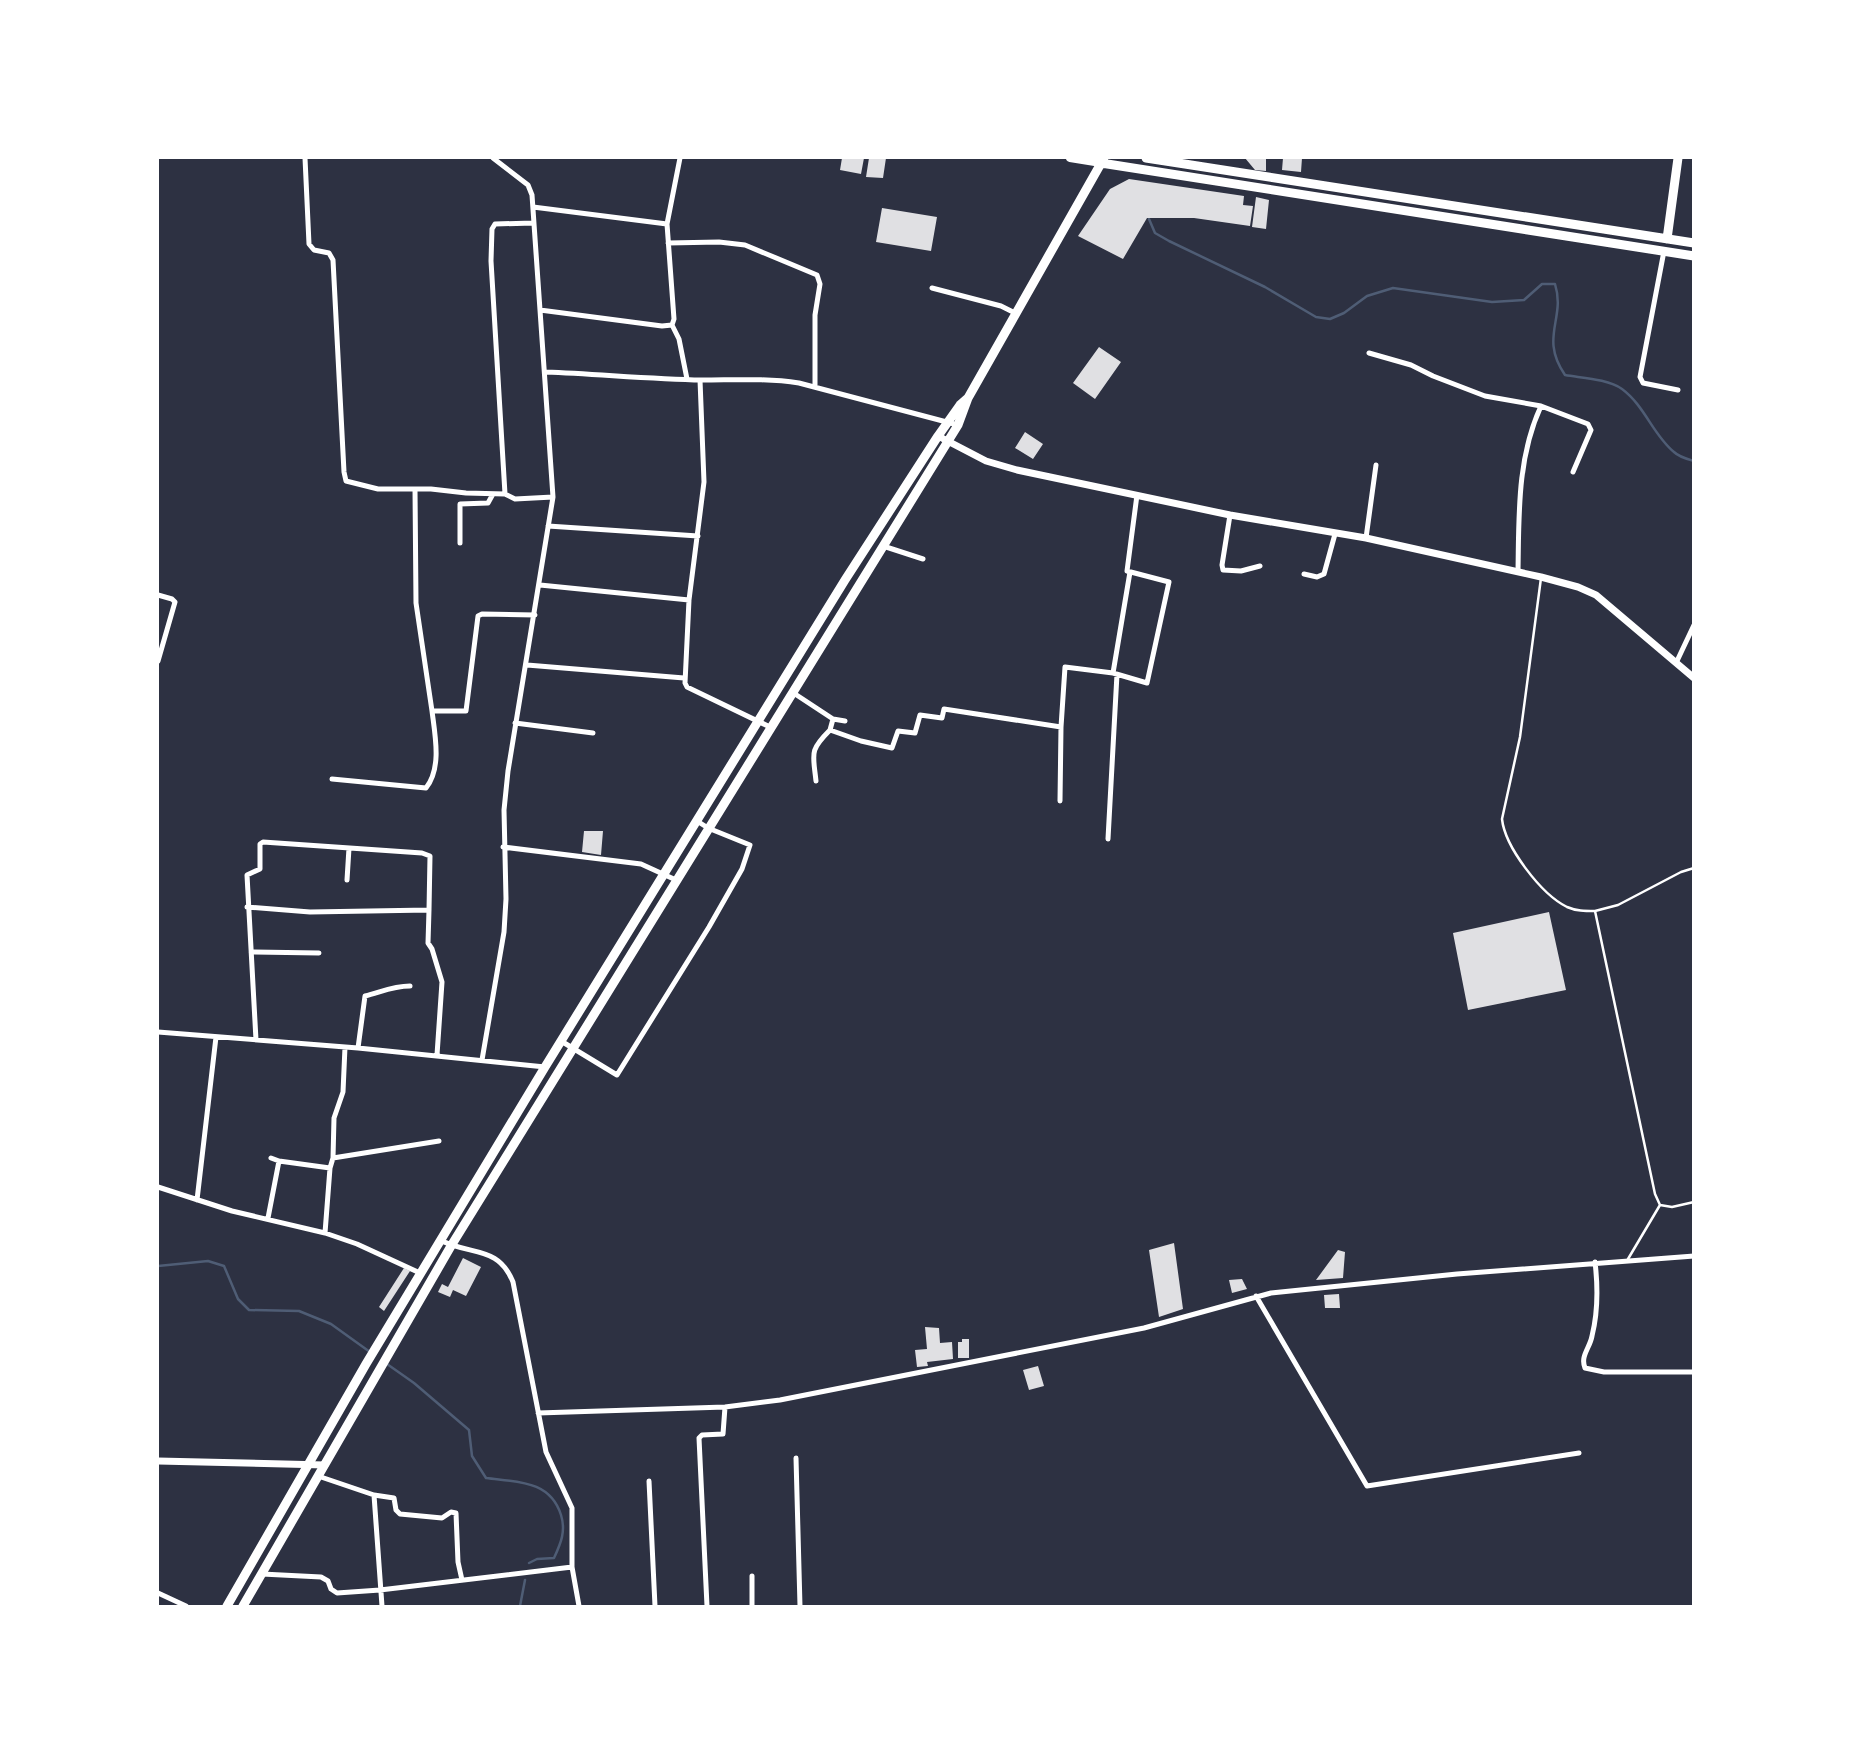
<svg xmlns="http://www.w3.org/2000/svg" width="1851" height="1764" viewBox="0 0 1851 1764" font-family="Arial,sans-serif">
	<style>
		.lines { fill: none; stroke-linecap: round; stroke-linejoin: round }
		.stream { stroke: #4f5d75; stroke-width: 2.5 }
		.building { fill: #e0e0e3 }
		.service { stroke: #fff; stroke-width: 2.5 }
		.minor { stroke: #fff; stroke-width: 5 }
		.tertiary { stroke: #fff; stroke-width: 7 }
		.secondary { stroke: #fff; stroke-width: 8 }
		.primary { stroke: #fff; stroke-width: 9 }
	</style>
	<rect width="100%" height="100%" fill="#2d3142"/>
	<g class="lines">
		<!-- stream -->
		<path class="stream" d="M1149,219L1155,233L1169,241L1265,287L1316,317L1330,319L1344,313L1367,296L1393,288L1492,302L1524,300L1542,284H1555C1566,319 1539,337 1565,375C1582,378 1608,379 1622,389C1645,406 1653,435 1674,452C1679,457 1687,459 1694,461
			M158,1266L208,1261L224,1266L238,1299L249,1310L299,1311L331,1324L370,1352
			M387,1364L414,1383L469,1430L472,1456L486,1478C517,1482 550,1480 561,1515C566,1531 561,1543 554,1558L537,1559L529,1563
			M520,1606L525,1580"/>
	</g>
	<!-- building -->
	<path class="building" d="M842,158H864L861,174L840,170Z
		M869,158H886L883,178L866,177Z
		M1245,158H1266V171L1255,170Z
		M1283,158H1302L1301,172L1282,170Z
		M1129,179L1244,196L1243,205L1253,206L1250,226L1194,218H1147L1123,259L1078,236L1110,189Z
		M1256,197L1269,200L1266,229L1252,227Z
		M882,208L937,217L931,251L876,242Z
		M1099,347L1121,362L1095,399L1073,383Z
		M1025,432L1043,444L1033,459L1015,448Z
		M584,831H603L601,855L582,852Z
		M1549,912L1566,990L1468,1010L1453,933Z
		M1174,1243L1183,1309L1159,1317L1149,1250Z
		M1338,1250L1345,1252L1343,1278L1316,1280Z
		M463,1258L481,1267L466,1296L453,1290L450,1297L438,1292L442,1284L448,1287Z
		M404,1268L410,1271L384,1311L379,1307Z
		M1242,1279L1247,1289L1232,1293L1229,1280Z
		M1339,1294L1340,1308H1325L1324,1295Z
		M925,1327L939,1328L940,1343L952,1342L953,1359L927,1362L928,1366L917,1367L915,1350L927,1349Z
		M962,1339H969V1358H958V1342H962Z
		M1038,1366L1044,1386L1029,1390L1023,1370Z"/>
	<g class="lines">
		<!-- service -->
		<path class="service" d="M1541,578L1520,737L1502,819C1505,847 1541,894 1567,907C1576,911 1585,911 1595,911
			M1660,1205L1655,1194L1595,911L1618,905L1681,872L1694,868
			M1660,1205L1672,1207L1694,1202
			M1628,1259L1660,1205"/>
		<!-- minor -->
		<path class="minor" d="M305,158L309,244L314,250L329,253L333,260L344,472L346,481L378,489H431L466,493L505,494
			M533,207L667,224
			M533,223L495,224L492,229L491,261L505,494L515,499L553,497
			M668,243L719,242L745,245L817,275L820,284L815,315V387
			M1664,251L1640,377L1643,383L1678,390
			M932,288L1001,306L1015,313
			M540,310L662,326L672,325L674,319L667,224L680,158
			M672,325L679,339L687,379
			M1369,353L1411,365L1433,376L1485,396L1541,406L1588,424L1591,430L1573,472
			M546,372C598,374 650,379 702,380C735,380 766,378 799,383L958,425
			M700,380L704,482L689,600L685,683L687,687L770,727
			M415,489L416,603L432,711H466L478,616L482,614L535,615
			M1230,515L1222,565L1223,570L1241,571L1260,566
			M548,526L698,536
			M1366,538L1376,465
			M460,543V504L488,503L493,494
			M883,546L923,559
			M1518,571C1519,515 1517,458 1541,406
			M1304,574L1317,577L1324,574L1335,534
			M540,585L689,600
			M158,595L172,599L175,602L158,661
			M1677,661L1694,625
			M527,665L684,678
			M1113,673L1130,572
			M792,692L833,719L845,721
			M833,719L830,730L861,741L892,748L898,731L915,733L920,715L942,718L944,709L1061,727L1065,667L1113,673L1147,683L1169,582L1127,571L1137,495
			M515,723L593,733
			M332,779L426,788C442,768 435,735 432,711
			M816,781C813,753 809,751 830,730
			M1060,801L1061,727
			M1108,839L1117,674
			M503,847L641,864L676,880
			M347,880L349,848
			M247,907L310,912L429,910L430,856L422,853L263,842L260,844V869L247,875L256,1040
			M429,910L428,943L432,949L442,982L437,1055
			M251,952L319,953
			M158,1032L358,1048L545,1067
			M561,1041L617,1075L709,927L742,869L750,845L708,828L697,821
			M345,1047L343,1092L334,1118L333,1158L439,1141
			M358,1048L365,996C381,992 393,986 410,986
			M482,1060L504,932L506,899L504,810L508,771L553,497L532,195L528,185L493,158
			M271,1158L279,1161L330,1168L333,1158
			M158,1187L232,1211L325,1233L357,1244L420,1273
			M197,1200L216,1037
			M268,1218L279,1161
			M325,1233L330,1168
			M440,1240C471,1256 498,1245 513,1282L546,1452L572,1508V1567L579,1606
			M1595,1262C1598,1287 1598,1312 1592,1336C1590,1348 1580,1356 1585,1368L1604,1372H1694
			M1256,1296L1367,1486L1579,1453
			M538,1413L725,1407L780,1400L1144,1328L1271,1293L1457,1274L1694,1256
			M796,1458L800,1606
			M318,1476L374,1495
			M649,1481L655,1606
			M262,1574L321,1577L328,1581L331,1589L337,1593L380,1590L572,1567
			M752,1576V1606
			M158,1593L186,1606
			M382,1606L374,1495L394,1498L396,1510L400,1514L442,1518L451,1512L456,1513L458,1562L462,1580
			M707,1606L699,1438L702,1435L723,1434L725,1407"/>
		<!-- tertiary -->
		<path class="tertiary" d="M938,436L986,461L1017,470L1230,515L1366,538L1541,577L1578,587L1596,595L1694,678
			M158,1461L325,1465"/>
		<!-- secondary -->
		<path class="secondary" d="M1070,158L1101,163"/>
		<!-- primary -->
		<path class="primary" d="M1146,158L1694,243
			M1101,163L1694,256
			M1667,239L1678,158
			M227,1606L366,1364L545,1067L845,580L938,436L960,405L968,398
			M243,1606L451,1246L958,425L968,398L1104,158"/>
	</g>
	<!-- border -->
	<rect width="1851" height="1764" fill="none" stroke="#ffffff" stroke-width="318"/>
</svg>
